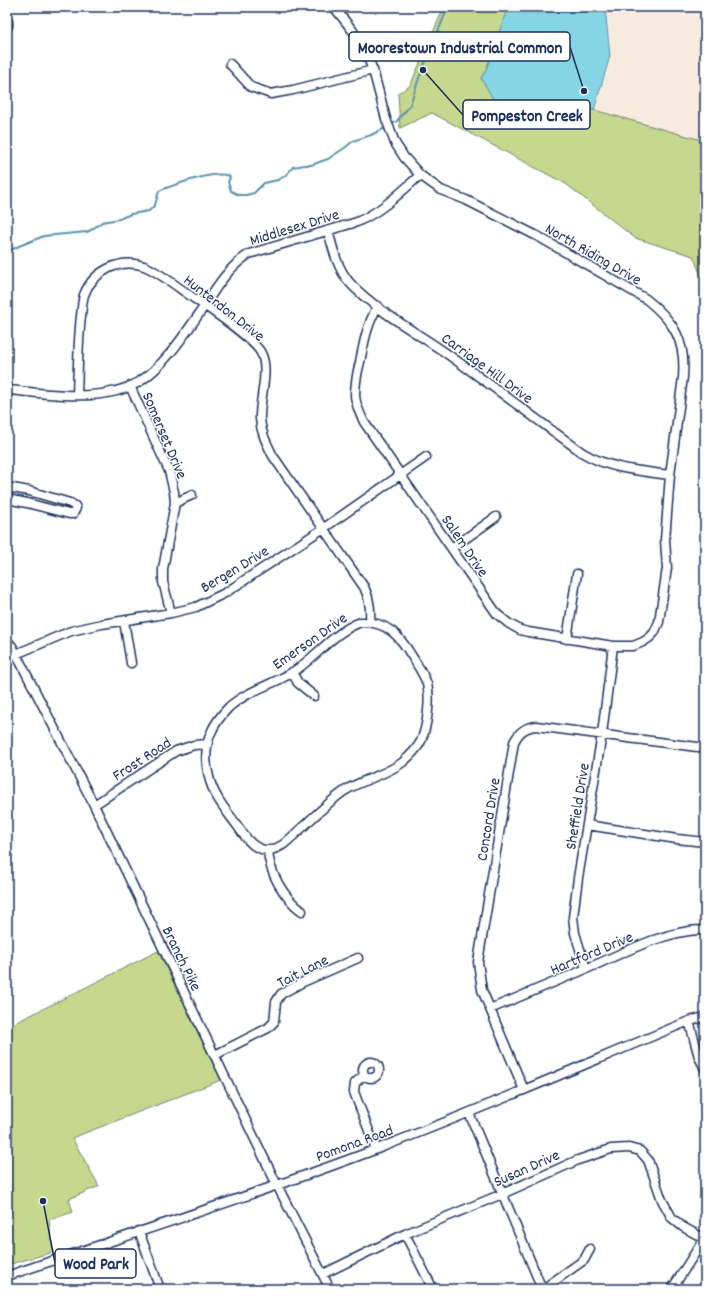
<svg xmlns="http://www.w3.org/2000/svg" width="712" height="1296" viewBox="0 0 712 1296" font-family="Dekko,sans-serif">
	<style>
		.built { fill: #f8ece0 }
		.green { fill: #c5d88d; stroke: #708476 }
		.water { fill: #86d5e4; stroke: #5b93ae }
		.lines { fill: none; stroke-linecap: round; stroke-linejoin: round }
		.stream { stroke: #5b93ae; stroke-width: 2 }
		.minor-casing { stroke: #1b2f5e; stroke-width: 11 }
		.major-casing { stroke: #1b2f5e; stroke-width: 13 }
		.minor { stroke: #fff; stroke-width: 8 }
		.major { stroke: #fedbac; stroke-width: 10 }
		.labels { text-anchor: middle; stroke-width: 3; stroke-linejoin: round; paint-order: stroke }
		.street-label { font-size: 16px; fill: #1b2f5e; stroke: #fff }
		.leader { fill: none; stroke: #1b2f5e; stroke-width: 1.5 }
		.callout-dot { fill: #1b2f5e; stroke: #fff; stroke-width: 1.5 }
		.callout { fill: #fff; stroke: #1b2f5e; stroke-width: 1.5 }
		.callout-label { font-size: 17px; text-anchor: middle; font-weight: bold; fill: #1b2f5e }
	</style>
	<rect width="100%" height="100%" fill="#fff"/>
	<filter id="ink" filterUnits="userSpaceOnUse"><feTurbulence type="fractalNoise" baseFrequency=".025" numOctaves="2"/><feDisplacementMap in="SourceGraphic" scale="8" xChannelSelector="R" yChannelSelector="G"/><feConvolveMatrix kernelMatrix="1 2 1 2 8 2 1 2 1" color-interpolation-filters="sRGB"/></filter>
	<g filter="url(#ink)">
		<!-- built -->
		<path class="built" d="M480,7H705V198L551,140Z"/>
		<!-- green -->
		<path class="green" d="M444,7H508L486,70L481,78L499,109L594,110L705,141V285L693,256L635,238L566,184L432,113L400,128L398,93L410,86Z
			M158,951L221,1080L72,1138L99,1186L69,1199L73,1212L49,1220L53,1252L7,1265V1027Z"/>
		<!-- water -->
		<path class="water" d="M508,7H605L610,56L594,110L499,109L481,78L486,70Z"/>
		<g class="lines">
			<!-- stream -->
			<path class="stream" d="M391,125L397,121L410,105L419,78L448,7
				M7,252L19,246L44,236L87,232L91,230L102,222L119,219L131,214L149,211L155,205L159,191C173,185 216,170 229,176L230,178L228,182L231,191L239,195H246L254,193L264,183L278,180L285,176L293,167L305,165H311L328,159L346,147L353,141L371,135L387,127"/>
			<defs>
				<path id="minor" d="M334,7L353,31L364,49L373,70L386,119L395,143L404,157L420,175L441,190L466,200L539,237L646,299C674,321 686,341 683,377L670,475L665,540L667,568L659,622L654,633L649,638L643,642L633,646H613L528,632L520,630L508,623L497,614L488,601L364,422C360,414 356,405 355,396C355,384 357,373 360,362C364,342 367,324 378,306
					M230,64L251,87L271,94L293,90L373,70
					M328,230C333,249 337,268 350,283C374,309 414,331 443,351C490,384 536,419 583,453C610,469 639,471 670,475
					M130,386L169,471L174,492L175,503L163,569V582L171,613
					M7,390C49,393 100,404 139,382C163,367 183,337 199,314C215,290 225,270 249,254L357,222C382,211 400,193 420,175
					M77,395C78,369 78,342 81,316C82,309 82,302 84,295C93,271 120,258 144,266C159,272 179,288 192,297C207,307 254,339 261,353C270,370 259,400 260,419C261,433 267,444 273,456L364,587C370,599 371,609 370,622
					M7,487L29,491L70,503L75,506L76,508L73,514H69L27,503L7,499
					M175,503L192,495
					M452,548L496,517
					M124,621L131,663
					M361,622C387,621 400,636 413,658C418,666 424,675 427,684C431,699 427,727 421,741C417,749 410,756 403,762C386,775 364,779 346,790C326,803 303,828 284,844C279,847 273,851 267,850C261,850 253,846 249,841C244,836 240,829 236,824C225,809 213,795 209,777C205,762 205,749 210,735C214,725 221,715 229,707C247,691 272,685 293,672C317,657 333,632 361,622Z
					M567,639L577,574
					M7,641L12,646L94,805L277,1185L330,1289
					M16,654L71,631L102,624L171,613L196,607L225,593L324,528L426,457
					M292,672L298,683L314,696
					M94,805L176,751L194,745L207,744
					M587,825L677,839L705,842
					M268,850C269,873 284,898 302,911
					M586,969L575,933L573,917L578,878L602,734L613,646
					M490,1009C522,996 554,982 586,969C621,954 667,929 705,930
					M689,1021L699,1057L705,1069
					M215,1055L268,1028L274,1022L276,1002L281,994L303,982L358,958
					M363 1070a8 8 0 1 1 16 0a8 8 0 1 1-16 0Z
					M364,1075L355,1083L354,1092L376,1149
					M524,1090L482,990L478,962L514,742C519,732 525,727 536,726L705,748
					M469,1113L542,1289
					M139,1231L160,1289
					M405,1234L433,1289
					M323,1274L405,1234L502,1194L578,1160L611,1149L629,1148L640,1151L648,1160L662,1200L672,1218L683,1227L705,1239
					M7,1276C131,1234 256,1195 377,1149C482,1109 585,1064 689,1021L705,1017
					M543,1289L584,1260L590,1249
					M672,1289L704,1239"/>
				<path id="major" d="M7,22V26"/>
			</defs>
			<!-- minor casing -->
			<use href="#minor" class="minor-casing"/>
			<!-- major casing -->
			<use href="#major" class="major-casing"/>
			<!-- minor -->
			<use href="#minor" class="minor"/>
			<!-- major -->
			<use href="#major" class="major"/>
		</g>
	</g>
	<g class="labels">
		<!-- street labels -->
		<g class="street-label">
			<text transform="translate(294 226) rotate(-17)" y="6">Middlesex Drive</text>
			<text transform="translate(594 253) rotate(30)" y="6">North Riding Drive</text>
			<text transform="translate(225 307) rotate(38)" y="6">Hunterdon Drive</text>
			<text transform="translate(488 367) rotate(36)" y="6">Carriage Hill Drive</text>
			<text transform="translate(166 435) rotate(67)" y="6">Somerset Drive</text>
			<text transform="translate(466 545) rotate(56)" y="6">Salem Drive</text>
			<text transform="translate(234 568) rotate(-31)" y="6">Bergen Drive</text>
			<text transform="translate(309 640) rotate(-35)" y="6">Emerson Drive</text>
			<text transform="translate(141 758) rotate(-33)" y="6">Frost Road</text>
			<text transform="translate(576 806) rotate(-81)" y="6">Sheffield Drive</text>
			<text transform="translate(487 819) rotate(-81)" y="6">Concord Drive</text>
			<text transform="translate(591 952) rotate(-23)" y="6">Hartford Drive</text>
			<text transform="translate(183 958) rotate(64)" y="6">Branch Pike</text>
			<text transform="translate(302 970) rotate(-27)" y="6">Tait Lane</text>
			<text transform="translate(354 1142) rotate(-20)" y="6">Pomona Road</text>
			<text transform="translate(526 1167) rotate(-24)" y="6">Susan Drive</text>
		</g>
	</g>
	<!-- callouts -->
	<path class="leader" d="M584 91L570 47M423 70L463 115M43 1201L55 1263"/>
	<g class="callout-dot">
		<circle cx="584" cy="91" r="4"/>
		<circle cx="423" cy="70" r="4"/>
		<circle cx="43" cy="1201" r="4"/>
	</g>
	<g class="callout">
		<rect x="349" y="32" width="221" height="29" rx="4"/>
		<rect x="463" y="100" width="127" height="29" rx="4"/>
		<rect x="55" y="1249" width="81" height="29" rx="4"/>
	</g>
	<g class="callout-label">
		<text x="460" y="53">Moorestown Industrial Common</text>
		<text x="527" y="121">Pompeston Creek</text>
		<text x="96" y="1269">Wood Park</text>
	</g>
	<!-- margin -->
	<rect width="712" height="1296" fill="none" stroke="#fff" stroke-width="24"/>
	<rect x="12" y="12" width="688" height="1272" fill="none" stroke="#1b2f5e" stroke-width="1.5" filter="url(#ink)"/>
</svg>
